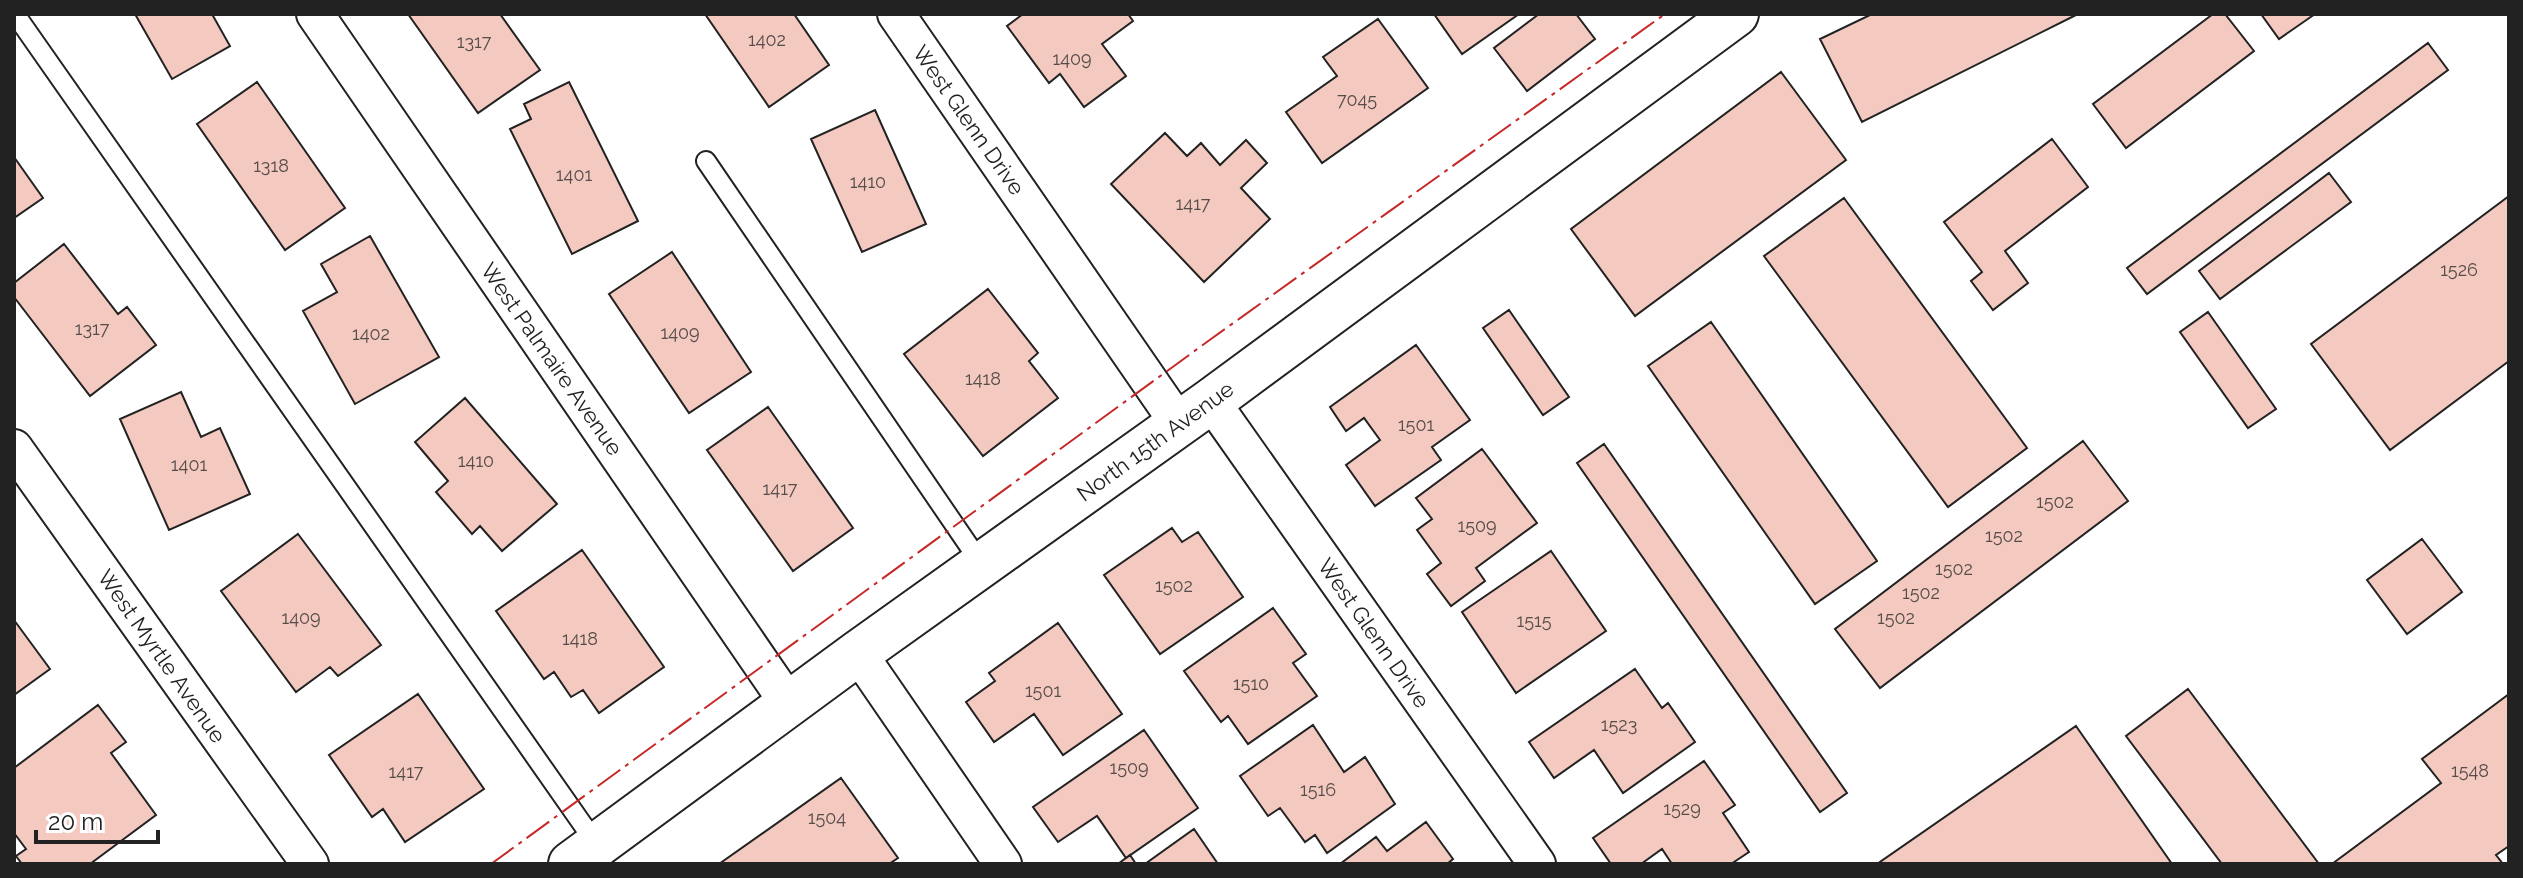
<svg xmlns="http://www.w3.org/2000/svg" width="2523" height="878" viewBox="0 0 2523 878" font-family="Raleway,sans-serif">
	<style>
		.building { fill: #f3c9c0; stroke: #222; stroke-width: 2 }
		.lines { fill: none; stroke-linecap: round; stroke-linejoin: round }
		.service-casing { stroke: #222; stroke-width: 22 }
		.minor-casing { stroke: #222; stroke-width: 40 }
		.tertiary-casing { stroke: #222; stroke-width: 48 }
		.service { stroke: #fff; stroke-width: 18 }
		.minor { stroke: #fff; stroke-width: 36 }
		.tertiary { stroke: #fff; stroke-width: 44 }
		.power { stroke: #c62828; stroke-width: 2; stroke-dasharray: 28 6 4 6; stroke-linecap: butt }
		.labels { text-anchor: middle; stroke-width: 6; stroke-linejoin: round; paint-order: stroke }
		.number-label { font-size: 18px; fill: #564c4a }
		.street-label { font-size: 22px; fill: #222; stroke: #fff }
	</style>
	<rect width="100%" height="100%" fill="#fff"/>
	<!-- building -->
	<path class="building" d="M135,14H212L230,46L172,79Z
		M408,14H500L540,70L478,113Z
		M705,14H794L829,65L769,107Z
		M1023,14H1128L1133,21L1102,44L1126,76L1084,107L1060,74L1049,83L1007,26Z
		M1434,14H1519L1462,54Z
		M1539,14H1576L1595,39L1527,91L1494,48Z
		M1872,14H2078L1862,122L1820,39Z
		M2213,14H2225L2254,51L2126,148L2093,104Z
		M2261,14H2315L2279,39Z
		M1378,19L1428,88L1322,163L1286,112L1337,76L1323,57Z
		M2428,43L2448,70L2147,294L2127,268Z
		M1781,72L1846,160L1635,316L1571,229Z
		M257,82L345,208L285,250L197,124Z
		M569,82L638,221L572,254L510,129L531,119L524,104Z
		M875,110L926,224L862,252L811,139Z
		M1165,133L1187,156L1201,143L1220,165L1246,140L1267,163L1241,188L1270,219L1204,282L1111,184Z
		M2052,139L2088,187L2005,251L2028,283L1993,310L1971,281L1982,272L1944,222Z
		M14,157L43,198L14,218Z
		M2329,173L2351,202L2220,299L2199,271Z
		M2509,196V361L2390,450L2311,344Z
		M1844,198L2027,448L1948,507L1764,256Z
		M370,236L439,357L355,404L303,311L337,292L321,264Z
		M64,244L118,314L127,307L156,345L90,396L14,297V283Z
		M672,252L751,372L689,413L609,294Z
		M988,289L1038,353L1029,361L1058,398L983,456L904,354Z
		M1509,310L1569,397L1543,415L1483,328Z
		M2208,312L2276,409L2248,428L2180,332Z
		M1711,322L1877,561L1815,604L1648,366Z
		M1416,345L1470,420L1432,447L1441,460L1375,506L1346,465L1380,440L1364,418L1346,431L1330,407Z
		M181,392L201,437L220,428L250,494L169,530L120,419Z
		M465,398L557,504L502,551L480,526L472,534L436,492L448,481L415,442Z
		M768,407L853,528L793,571L707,450Z
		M2083,441L2128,501L1880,688L1835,629Z
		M1604,444L1847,793L1820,812L1577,463Z
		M1482,449L1537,523L1476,568L1485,581L1451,606L1427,574L1441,563L1417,530L1432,519L1416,498Z
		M1172,528L1182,542L1198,532L1243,597L1160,654L1104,575Z
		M298,534L381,645L338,676L330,667L296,692L221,591Z
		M2422,539L2462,592L2407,634L2367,580Z
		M582,550L664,667L599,713L583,690L571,697L554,672L544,679L496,611Z
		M1551,551L1606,631L1516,693L1462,612Z
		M1273,608L1306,654L1293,663L1317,696L1248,744L1228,716L1221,722L1184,671Z
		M14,620L50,669L14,695Z
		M1058,623L1122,714L1063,755L1034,714L994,742L966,702L995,681L989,673Z
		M1635,669L1662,708L1668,703L1695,742L1623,793L1594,750L1554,778L1529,742Z
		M2188,689L2319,864H2222L2126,736Z
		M418,694L484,789L405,842L383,809L372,817L329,755Z
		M2509,694V846L2496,855L2503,864H2332L2441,783L2422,759Z
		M98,705L126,742L111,753L156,815L90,864H22L16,856L26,849L14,833V768Z
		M1313,725L1344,772L1365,757L1395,804L1327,853L1315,835L1305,842L1280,808L1268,816L1240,776Z
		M2076,726L2172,864H1882L1880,862Z
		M1144,730L1198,808L1126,858L1097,816L1058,842L1033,807Z
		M1704,761L1735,805L1723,813L1749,852L1731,864H1672L1662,849L1641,864H1611L1593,838Z
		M841,778L898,858L889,864H719Z
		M1426,822L1453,859L1447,864H1340L1376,837L1387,851Z
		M1194,829L1218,864H1145Z
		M1130,855L1136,864H1118Z"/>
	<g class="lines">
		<defs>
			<path id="service" d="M15,14L597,845
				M706,161L982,565"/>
			<path id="minor" d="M315,14L789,704
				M896,14L1179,424
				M1211,401L1537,864
				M14,448L310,864
				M858,653L1003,864"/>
			<path id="tertiary" d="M571,864L858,653L1211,401L1736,14"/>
		</defs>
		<!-- service casing -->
		<use href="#service" class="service-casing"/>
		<!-- minor casing -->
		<use href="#minor" class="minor-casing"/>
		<!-- tertiary casing -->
		<use href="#tertiary" class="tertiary-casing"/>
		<!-- service -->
		<use href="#service" class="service"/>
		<!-- minor -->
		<use href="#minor" class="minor"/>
		<!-- tertiary -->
		<use href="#tertiary" class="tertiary"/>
		<!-- power -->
		<path class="power" d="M491,864L1211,339L1665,14"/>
	</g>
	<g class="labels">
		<!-- number labels -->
		<g class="number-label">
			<text x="767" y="46">1402</text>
			<text x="474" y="48">1317</text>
			<text x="1072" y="65">1409</text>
			<text x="1357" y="106">7045</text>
			<text x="271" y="172">1318</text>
			<text x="574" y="181">1401</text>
			<text x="868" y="188">1410</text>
			<text x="1193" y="210">1417</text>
			<text x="2459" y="276">1526</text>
			<text x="92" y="335">1317</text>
			<text x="680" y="339">1409</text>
			<text x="371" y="340">1402</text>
			<text x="983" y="385">1418</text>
			<text x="1416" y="431">1501</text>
			<text x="476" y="467">1410</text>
			<text x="189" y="471">1401</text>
			<text x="780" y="495">1417</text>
			<text x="2055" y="508">1502</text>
			<text x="1477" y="532">1509</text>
			<text x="2004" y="542">1502</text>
			<text x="1954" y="575">1502</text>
			<text x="1174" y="592">1502</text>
			<text x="1921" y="599">1502</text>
			<text x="301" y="624">1409</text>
			<text x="1896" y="624">1502</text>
			<text x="1534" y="627">1515</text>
			<text x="580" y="645">1418</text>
			<text x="1251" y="690">1510</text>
			<text x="1043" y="697">1501</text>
			<text x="1619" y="731">1523</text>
			<text x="1129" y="774">1509</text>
			<text x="2470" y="777">1548</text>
			<text x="406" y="778">1417</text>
			<text x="1318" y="796">1516</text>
			<text x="1682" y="815">1529</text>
			<text x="827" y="824">1504</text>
		</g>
		<!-- street labels -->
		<g class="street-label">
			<text transform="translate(969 120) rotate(55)" y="8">West Glenn Drive</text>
			<text transform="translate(552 359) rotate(55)" y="8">West Palmaire Avenue</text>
			<text transform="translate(1155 441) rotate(-36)" y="8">North 15th Avenue</text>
			<text transform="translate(1374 633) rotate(55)" y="8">West Glenn Drive</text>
			<text transform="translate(162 656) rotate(55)" y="8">West Myrtle Avenue</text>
		</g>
	</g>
	<!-- border -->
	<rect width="2523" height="878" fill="none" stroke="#222222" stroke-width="32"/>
	<!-- scale -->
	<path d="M36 830v12h122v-12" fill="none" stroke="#222222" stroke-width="4"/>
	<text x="48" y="830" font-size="24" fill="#222222" stroke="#ffffff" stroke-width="6" paint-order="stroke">20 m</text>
</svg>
